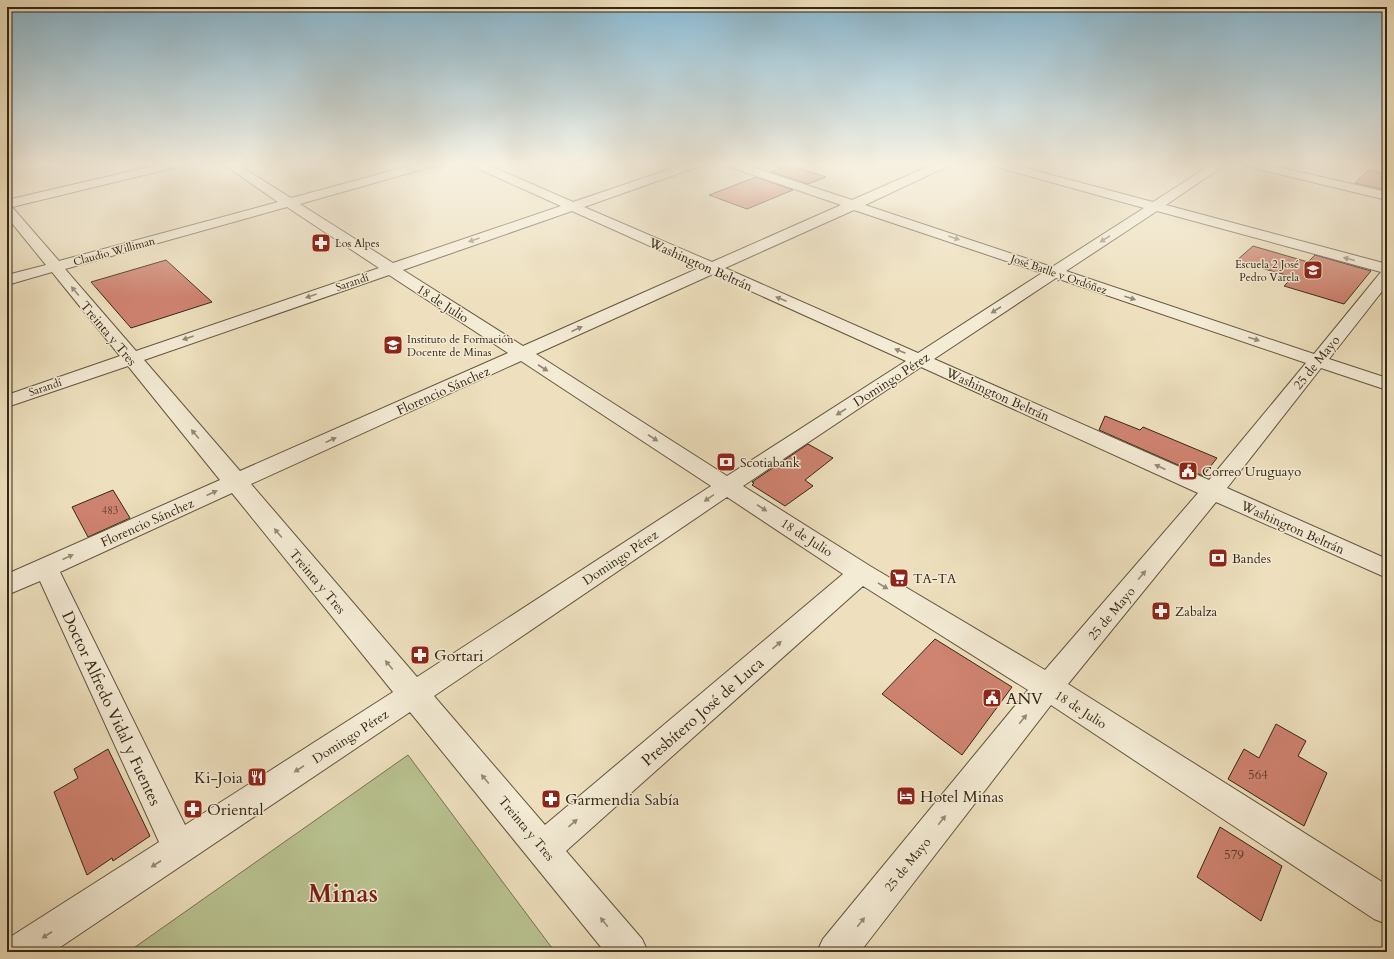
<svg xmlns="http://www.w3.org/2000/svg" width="1394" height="959" viewBox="0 0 1394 959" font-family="Cardo,serif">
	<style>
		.green { fill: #b9c291; stroke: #767453 }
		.building { fill: #cf8371; stroke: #342715 }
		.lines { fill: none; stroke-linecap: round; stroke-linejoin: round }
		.street-casing { stroke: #62553f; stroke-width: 2 }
		.street { fill: #f4ebd5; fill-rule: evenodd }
		.oneway { fill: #948975 }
		.labels { text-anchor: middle; stroke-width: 3; stroke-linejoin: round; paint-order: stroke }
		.far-poi-label { font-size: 11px; fill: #342715; stroke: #f4ebd5; text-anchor: start }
		.far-street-label { font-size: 11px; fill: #342715; stroke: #f4ebd5 }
		.number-label { font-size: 11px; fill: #5b3e2c }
		.street-label { font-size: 13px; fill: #342715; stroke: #f4ebd5 }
		.poi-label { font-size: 13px; fill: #342715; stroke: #f4ebd5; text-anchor: start }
		.near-number-label { font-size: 13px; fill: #5b3e2c }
		.near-poi-label { font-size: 16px; fill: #342715; stroke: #f4ebd5; text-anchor: start }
		.near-street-label { font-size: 16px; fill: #342715; stroke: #f4ebd5 }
		.near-town-label { font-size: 25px; font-weight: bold; fill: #7a1f14; stroke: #f4ebd5 }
	</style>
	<rect width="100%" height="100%" fill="#eee0be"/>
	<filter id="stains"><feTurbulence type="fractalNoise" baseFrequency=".005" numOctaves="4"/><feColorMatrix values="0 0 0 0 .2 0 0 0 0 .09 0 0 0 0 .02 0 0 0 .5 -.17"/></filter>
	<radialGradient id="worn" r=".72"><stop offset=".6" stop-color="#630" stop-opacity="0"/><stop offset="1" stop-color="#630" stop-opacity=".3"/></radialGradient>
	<!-- green -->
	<path class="green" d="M408,755L555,952H128Z"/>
	<!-- building -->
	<path class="building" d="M789,165L826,177L808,184L771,172Z
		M1368,170L1387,174V190L1355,183Z
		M756,177L793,190L747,209L709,195Z
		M1253,246L1308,262L1315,255L1371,271L1344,304L1284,286L1293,277L1236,261Z
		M166,260L212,302L131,328L91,282Z
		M1105,416L1140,430L1143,427L1217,458L1203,476L1099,430Z
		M808,444L833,458L805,480L813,486L785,506L752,485L754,483L752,482Z
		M113,490L130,518L88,537L72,507Z
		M935,639L1012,687L962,755L882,694Z
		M1276,724L1306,741L1298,756L1327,773L1304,826L1228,779L1244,749L1259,758Z
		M108,749L150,836L113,861L112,858L87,875L54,792L78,778L74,769Z
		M1220,827L1282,866L1261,921L1197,877Z"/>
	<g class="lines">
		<defs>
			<path id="street" d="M162,164H183L181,166L12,207L59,261L278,202L223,164H237L291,198L417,164H436L434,166L300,204L393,263L561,206L472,166L470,164H486L573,202L685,164H702L700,166L584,207L712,262L841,205L727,166L725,164H743L852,200L934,164H950L948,166L865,205L1052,267L1144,208L993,166L991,164H1010L1153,202L1212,164H1226L1166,205L1387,264V285L1329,359L1387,378V390L1321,368L1227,488L1387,559V578L1216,502L1068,684L1387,885V924L1374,919L1051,705L860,952H817L823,939L1028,690L863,586L566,851L642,939L648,952H605L410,712L53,952H7V939L159,842L40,581L7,595V574L220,480L128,366L7,407V395L120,356L52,272L7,285V275L46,265L7,217V200ZM287,207L379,268L136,351L65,269ZM854,210L1042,273L918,353L725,268ZM572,211L699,268L523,346L403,270ZM1157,211L1381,272L1314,354L1066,271ZM713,274L906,361L727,476L536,354ZM389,275L508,353L240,471L144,360ZM1056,278L1306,363L1209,480L934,359ZM521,361L711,486L417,677L251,484ZM921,367L1198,493L1045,670L870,566L743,486ZM232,493L393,692L185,825L60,572ZM727,497L843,574L545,825L434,696Z
				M1243,164H1264L1387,192V200L1245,166Z"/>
		</defs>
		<!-- street casing -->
		<use href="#street" class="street-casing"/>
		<!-- street -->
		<use href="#street" class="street"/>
	</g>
	<!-- one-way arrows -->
	<defs><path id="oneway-solid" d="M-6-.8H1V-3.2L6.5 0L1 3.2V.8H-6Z"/></defs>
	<g class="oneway">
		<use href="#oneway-solid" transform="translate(954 238) rotate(19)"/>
		<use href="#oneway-solid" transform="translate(1105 239) rotate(147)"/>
		<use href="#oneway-solid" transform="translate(474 240) rotate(161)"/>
		<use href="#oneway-solid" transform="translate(1349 259) rotate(-165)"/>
		<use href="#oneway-solid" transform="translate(75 291) rotate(-130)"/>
		<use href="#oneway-solid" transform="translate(311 296) rotate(161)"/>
		<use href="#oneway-solid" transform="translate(1130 298) rotate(18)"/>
		<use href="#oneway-solid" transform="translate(781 299) rotate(-157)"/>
		<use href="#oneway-solid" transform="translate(996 310) rotate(147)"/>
		<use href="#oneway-solid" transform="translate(577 329) rotate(-24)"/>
		<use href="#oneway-solid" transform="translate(188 338) rotate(161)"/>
		<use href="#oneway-solid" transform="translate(1254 339) rotate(18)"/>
		<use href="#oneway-solid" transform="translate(900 351) rotate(-157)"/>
		<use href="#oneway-solid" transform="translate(543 368) rotate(33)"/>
		<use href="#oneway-solid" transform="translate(841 412) rotate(147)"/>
		<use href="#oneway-solid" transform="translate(195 434) rotate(-130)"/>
		<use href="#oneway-solid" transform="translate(653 438) rotate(33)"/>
		<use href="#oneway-solid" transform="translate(331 440) rotate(-24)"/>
		<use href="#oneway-solid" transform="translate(1160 467) rotate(-156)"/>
		<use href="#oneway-solid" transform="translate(212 493) rotate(-24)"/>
		<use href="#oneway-solid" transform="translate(709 498) rotate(146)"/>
		<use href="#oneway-solid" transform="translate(762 508) rotate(33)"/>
		<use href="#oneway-solid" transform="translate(278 533) rotate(-130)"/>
		<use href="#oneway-solid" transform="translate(68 557) rotate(-24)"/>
		<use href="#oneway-solid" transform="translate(1142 575) rotate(-50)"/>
		<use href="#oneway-solid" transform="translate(883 586) rotate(31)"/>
		<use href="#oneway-solid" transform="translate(777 645) rotate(-41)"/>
		<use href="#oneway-solid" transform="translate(389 665) rotate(-130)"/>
		<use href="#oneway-solid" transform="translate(1023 719) rotate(-51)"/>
		<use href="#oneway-solid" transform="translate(299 769) rotate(147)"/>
		<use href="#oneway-solid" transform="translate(485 779) rotate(-130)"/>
		<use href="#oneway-solid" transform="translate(942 820) rotate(-51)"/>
		<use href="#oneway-solid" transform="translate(573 823) rotate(-41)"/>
		<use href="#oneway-solid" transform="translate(156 864) rotate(147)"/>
		<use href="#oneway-solid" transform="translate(604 922) rotate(-129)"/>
		<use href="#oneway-solid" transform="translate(861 922) rotate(-51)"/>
		<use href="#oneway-solid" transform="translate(47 935) rotate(147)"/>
	</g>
	<!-- sky -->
	<linearGradient id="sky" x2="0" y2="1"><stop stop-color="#88b8d2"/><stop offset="0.55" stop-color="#f7f1e2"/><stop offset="1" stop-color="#f7f1e2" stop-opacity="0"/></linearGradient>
	<rect width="1394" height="298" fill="url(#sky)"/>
	<!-- icons -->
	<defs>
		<symbol id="pharmacy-square" viewBox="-11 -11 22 22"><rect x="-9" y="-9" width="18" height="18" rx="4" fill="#8f2418" stroke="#f4ebd5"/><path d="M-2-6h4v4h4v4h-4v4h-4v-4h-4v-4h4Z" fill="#fff"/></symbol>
		<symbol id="school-square" viewBox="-11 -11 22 22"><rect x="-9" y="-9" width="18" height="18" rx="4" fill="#8f2418" stroke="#f4ebd5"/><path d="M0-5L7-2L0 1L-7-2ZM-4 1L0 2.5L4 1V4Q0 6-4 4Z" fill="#fff"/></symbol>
		<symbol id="university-square" viewBox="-11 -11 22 22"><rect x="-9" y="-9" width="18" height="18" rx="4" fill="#8f2418" stroke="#f4ebd5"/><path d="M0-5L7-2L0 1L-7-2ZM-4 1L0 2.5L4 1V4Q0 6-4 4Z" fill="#fff"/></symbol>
		<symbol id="bank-square" viewBox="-11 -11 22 22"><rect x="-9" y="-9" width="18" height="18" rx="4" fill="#8f2418" stroke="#f4ebd5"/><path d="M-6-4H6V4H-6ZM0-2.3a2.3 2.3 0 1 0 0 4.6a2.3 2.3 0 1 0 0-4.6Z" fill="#fff"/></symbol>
		<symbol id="civic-square" viewBox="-11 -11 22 22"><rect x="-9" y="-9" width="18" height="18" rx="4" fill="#8f2418" stroke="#f4ebd5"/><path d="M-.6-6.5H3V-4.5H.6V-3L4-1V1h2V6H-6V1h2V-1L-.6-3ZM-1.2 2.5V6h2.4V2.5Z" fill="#fff"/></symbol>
		<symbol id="supermarket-square" viewBox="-11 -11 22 22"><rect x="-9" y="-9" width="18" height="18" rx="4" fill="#8f2418" stroke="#f4ebd5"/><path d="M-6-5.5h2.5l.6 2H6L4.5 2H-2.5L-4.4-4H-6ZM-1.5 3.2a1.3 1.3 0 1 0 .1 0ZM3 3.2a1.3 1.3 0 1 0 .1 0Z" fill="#fff"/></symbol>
		<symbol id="restaurant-square" viewBox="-11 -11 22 22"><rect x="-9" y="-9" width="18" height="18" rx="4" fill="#8f2418" stroke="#f4ebd5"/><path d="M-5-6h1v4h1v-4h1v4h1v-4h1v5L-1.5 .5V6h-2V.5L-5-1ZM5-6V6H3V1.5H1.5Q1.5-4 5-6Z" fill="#fff"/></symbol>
		<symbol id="hotel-square" viewBox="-11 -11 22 22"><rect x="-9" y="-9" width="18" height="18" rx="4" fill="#8f2418" stroke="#f4ebd5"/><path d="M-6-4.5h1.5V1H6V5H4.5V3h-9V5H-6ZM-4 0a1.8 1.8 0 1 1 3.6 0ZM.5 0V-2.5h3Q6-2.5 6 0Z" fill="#fff"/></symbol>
	</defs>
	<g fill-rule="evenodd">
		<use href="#pharmacy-square" x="310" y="232" width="22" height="22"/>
		<use href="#school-square" x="1302" y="259" width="22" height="22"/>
		<use href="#university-square" x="382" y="334" width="22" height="22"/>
		<use href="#bank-square" x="715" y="451" width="22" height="22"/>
		<use href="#civic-square" x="1177" y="460" width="22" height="22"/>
		<use href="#bank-square" x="1207" y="547" width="22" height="22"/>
		<use href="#supermarket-square" x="888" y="567" width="22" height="22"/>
		<use href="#pharmacy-square" x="1150" y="600" width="22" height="22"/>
		<use href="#pharmacy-square" x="409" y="644" width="22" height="22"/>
		<use href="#civic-square" x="981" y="687" width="22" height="22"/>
		<use href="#restaurant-square" x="246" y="766" width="22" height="22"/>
		<use href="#hotel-square" x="895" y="785" width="22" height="22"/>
		<use href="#pharmacy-square" x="540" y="788" width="22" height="22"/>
		<use href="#pharmacy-square" x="182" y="798" width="22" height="22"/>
	</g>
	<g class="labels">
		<!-- far-poi labels -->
		<g class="far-poi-label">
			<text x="335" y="247">Los Alpes</text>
			<text x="1299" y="268" text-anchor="end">Escuela 2 José<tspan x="1299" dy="13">Pedro Varela</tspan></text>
			<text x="407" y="343">Instituto de Formación<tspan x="407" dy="13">Docente de Minas</tspan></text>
		</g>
		<!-- far-street labels -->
		<g class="far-street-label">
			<text transform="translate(114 251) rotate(-15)" y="4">Claudio Williman</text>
			<text transform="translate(1059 274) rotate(19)" y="4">José Batlle y Ordóñez</text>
			<text transform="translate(352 282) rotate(-19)" y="4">Sarandí</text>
			<text transform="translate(45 387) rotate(-19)" y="4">Sarandí</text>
		</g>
		<!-- number labels -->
		<g class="number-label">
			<text x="110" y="514">483</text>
		</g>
		<!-- street labels -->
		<g class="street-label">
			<text transform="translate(701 264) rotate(24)" y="5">Washington Beltrán</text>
			<text transform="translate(443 303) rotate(33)" y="5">18 de Julio</text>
			<text transform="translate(109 333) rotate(50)" y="5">Treinta y Tres</text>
			<text transform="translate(1316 362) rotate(-51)" y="5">25 de Mayo</text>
			<text transform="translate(891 379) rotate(-33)" y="5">Domingo Pérez</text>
			<text transform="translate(443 390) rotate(-24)" y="5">Florencio Sánchez</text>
			<text transform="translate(998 394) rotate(24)" y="5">Washington Beltrán</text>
			<text transform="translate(147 522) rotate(-24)" y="5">Florencio Sánchez</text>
			<text transform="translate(1293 527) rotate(24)" y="5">Washington Beltrán</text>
			<text transform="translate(807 537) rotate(33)" y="5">18 de Julio</text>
			<text transform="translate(620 557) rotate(-34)" y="5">Domingo Pérez</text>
			<text transform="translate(318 581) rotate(50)" y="5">Treinta y Tres</text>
			<text transform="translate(1111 613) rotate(-50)" y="5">25 de Mayo</text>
			<text transform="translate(1081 709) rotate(33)" y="5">18 de Julio</text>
			<text transform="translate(350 736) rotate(-33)" y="5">Domingo Pérez</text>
			<text transform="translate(527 828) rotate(50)" y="5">Treinta y Tres</text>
			<text transform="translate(907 864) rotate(-51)" y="5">25 de Mayo</text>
		</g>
		<!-- poi labels -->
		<g class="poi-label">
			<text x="740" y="467">Scotiabank</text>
			<text x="1202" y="476">Correo Uruguayo</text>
			<text x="1232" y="563">Bandes</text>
			<text x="913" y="583">TA-TA</text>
			<text x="1175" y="616">Zabalza</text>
		</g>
		<!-- near-number labels -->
		<g class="near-number-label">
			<text x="1258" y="779">564</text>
			<text x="1234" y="859">579</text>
		</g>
		<!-- near-poi labels -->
		<g class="near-poi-label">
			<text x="434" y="661">Gortari</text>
			<text x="1006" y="704">ANV</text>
			<text x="243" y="783" text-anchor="end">Ki-Joia</text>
			<text x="920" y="802">Hotel Minas</text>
			<text x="565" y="805">Garmendia Sabía</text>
			<text x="207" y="815">Oriental</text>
		</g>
		<!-- near-street labels -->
		<g class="near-street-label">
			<text transform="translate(112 708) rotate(65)" y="6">Doctor Alfredo Vidal y Fuentes</text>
			<text transform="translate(702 711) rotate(-41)" y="6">Presbítero José de Luca</text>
		</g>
		<!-- near-town labels -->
		<g class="near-town-label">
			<text x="343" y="902">Minas</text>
		</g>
	</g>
	<!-- margin -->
	<rect width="1394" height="959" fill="none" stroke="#eee0be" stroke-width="24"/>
	<rect x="8" y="8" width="1378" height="943" fill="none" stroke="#342715" stroke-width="2"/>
	<rect x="12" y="12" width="1370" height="935" fill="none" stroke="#342715"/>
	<rect width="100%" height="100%" filter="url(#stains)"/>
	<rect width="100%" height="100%" fill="url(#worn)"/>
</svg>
